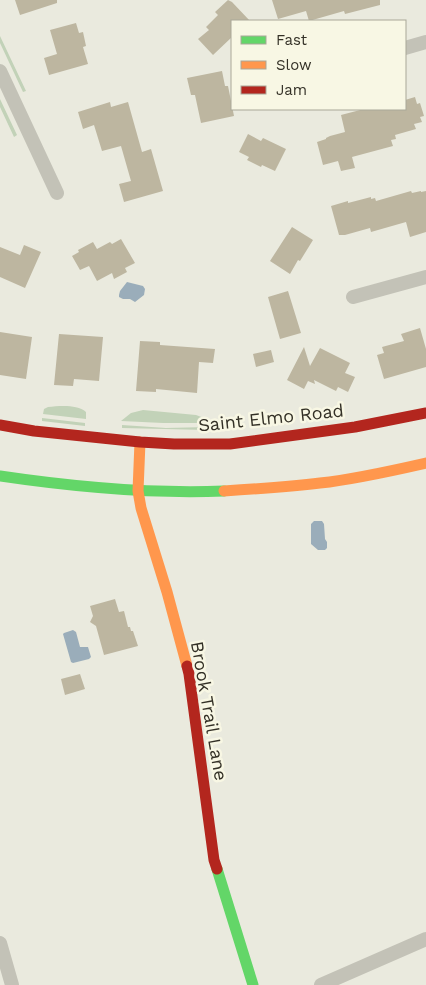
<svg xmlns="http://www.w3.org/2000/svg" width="426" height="985" viewBox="0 0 426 985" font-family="'Work Sans',sans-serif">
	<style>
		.green { fill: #c2d2b8 }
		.water { fill: #9aadba }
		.building { fill: #bdb6a0 }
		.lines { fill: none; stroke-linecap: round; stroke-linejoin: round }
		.street { stroke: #c3c2b7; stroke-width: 14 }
		.fast { stroke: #63d668; stroke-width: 11 }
		.slow { stroke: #ff974d; stroke-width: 11 }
		.jam { stroke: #b3261e; stroke-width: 11 }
		.labels { text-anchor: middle; stroke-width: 5; stroke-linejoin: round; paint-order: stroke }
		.street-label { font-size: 18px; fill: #333026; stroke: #f8f7e4 }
	</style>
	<rect width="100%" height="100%" fill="#eaeade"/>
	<!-- green -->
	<path class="green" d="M0,36L26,91L23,92L0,43Z
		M0,99L17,135L14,137L0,107Z
		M48,407C59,406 77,404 86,412V419L43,414L44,409Z
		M143,410L196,415L204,418L209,423H163L121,421L131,413Z
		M42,418L85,423V426L42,421Z
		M122,425L166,428L208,427L207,430L122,428Z"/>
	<!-- water -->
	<path class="water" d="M127,282L143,286L145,289L144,295L135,302L130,299H123L119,297V295L120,291Z
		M314,521H322L324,524L325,539L327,542V548L325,550H318L311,544V524Z
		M73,630L76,632L80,647H88L91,657L89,659L73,663L71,662L63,634L64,633Z"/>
	<!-- building -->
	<path class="building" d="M15,0H57V3L20,15Z
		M228,0L232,2L250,21H232V37L213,55L198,39L209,30L206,27L218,15L215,12Z
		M272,0H380V5L345,14L344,11L309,21L306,11L278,19Z
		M76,23L79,33L83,32L86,46L83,47L88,64L49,75L44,58L57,54L50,30Z
		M222,71L225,86H228L234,116L201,123L195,95H191L187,78Z
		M415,97L417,104L420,103L424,116L420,117L422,122L414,124L416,129L395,135L396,139L391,140L393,146L352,157L355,168L341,171L338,161L323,165L317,142L326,139V138L330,136L345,132L341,115L364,109H405V100Z
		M110,102L111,107L128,102L142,152L151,149L163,191L124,202L119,184L131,181L121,146L102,151L94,125L83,129L78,112Z
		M248,134L261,141L263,138L286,149L275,171L262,165L261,167L247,160L249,157L239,152Z
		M411,191L412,193L421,191V192L426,191V232L410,237L406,222L371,232L370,228L345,235H339L331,206L348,201V203L371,197V199L375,198L376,201Z
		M292,227L313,240L300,261L298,260L290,274L270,261Z
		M121,239L135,263L125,268L127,272L114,279L112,273L97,281L89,266L80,270L72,256L79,252L78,250L93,242L97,249L110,242L112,244Z
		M24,245L41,252L25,288L0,277V247L20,255Z
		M288,291L301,333L280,339L268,297Z
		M420,328L426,349V367L384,379L377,355L384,353L382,347L404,341L401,334Z
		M0,332L32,337L26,379L0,375Z
		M59,334L103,337L99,381L74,379L73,386L54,385Z
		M140,341L160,342V345L215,349L213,363L199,362L197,393L156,389V392L136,391Z
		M304,347L310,366L320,348L350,363L345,373L355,377L348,392L338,387L336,391L314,380L315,384L308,381L304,389L287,380Z
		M271,350L274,362L256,367L253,354Z
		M115,599L119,612L124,611L128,627H130L131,631H133L138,646L104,655L96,626L90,622L93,616L90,606Z
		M80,674L85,689L65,695L61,679Z"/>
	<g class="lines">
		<!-- street -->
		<path class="street" d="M405,48L426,42
			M0,71L57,193
			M353,297L426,277
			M0,943L12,985
			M321,985L426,939"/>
		<!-- fast -->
		<path class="fast" d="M0,476C74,487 149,494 224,491
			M217,869L253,985"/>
		<!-- slow -->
		<path class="slow" d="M140,442L138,491L141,508L167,592L187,666
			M224,491C256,489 288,487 320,483C356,479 391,471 426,463"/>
		<!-- jam -->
		<path class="jam" d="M0,425L34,431L140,442L174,444H230L355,427L426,413
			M187,666L189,674L214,860L217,869"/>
	</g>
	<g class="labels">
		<!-- street labels -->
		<g class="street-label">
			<text transform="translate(271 418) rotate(-6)" y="6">Saint Elmo Road</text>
			<text transform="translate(209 711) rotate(80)" y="6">Brook Trail Lane</text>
		</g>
	</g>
	<!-- legend -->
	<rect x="231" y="20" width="175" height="90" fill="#f8f7e4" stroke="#a9a798"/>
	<rect x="241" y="36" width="25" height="8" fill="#63d668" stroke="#a9a798"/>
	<text x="276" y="45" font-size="15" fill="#333026">Fast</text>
	<rect x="241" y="61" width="25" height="8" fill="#ff974d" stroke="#a9a798"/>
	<text x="276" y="70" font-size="15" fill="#333026">Slow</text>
	<rect x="241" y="86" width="25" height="8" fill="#b3261e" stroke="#a9a798"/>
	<text x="276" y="95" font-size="15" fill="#333026">Jam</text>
</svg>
